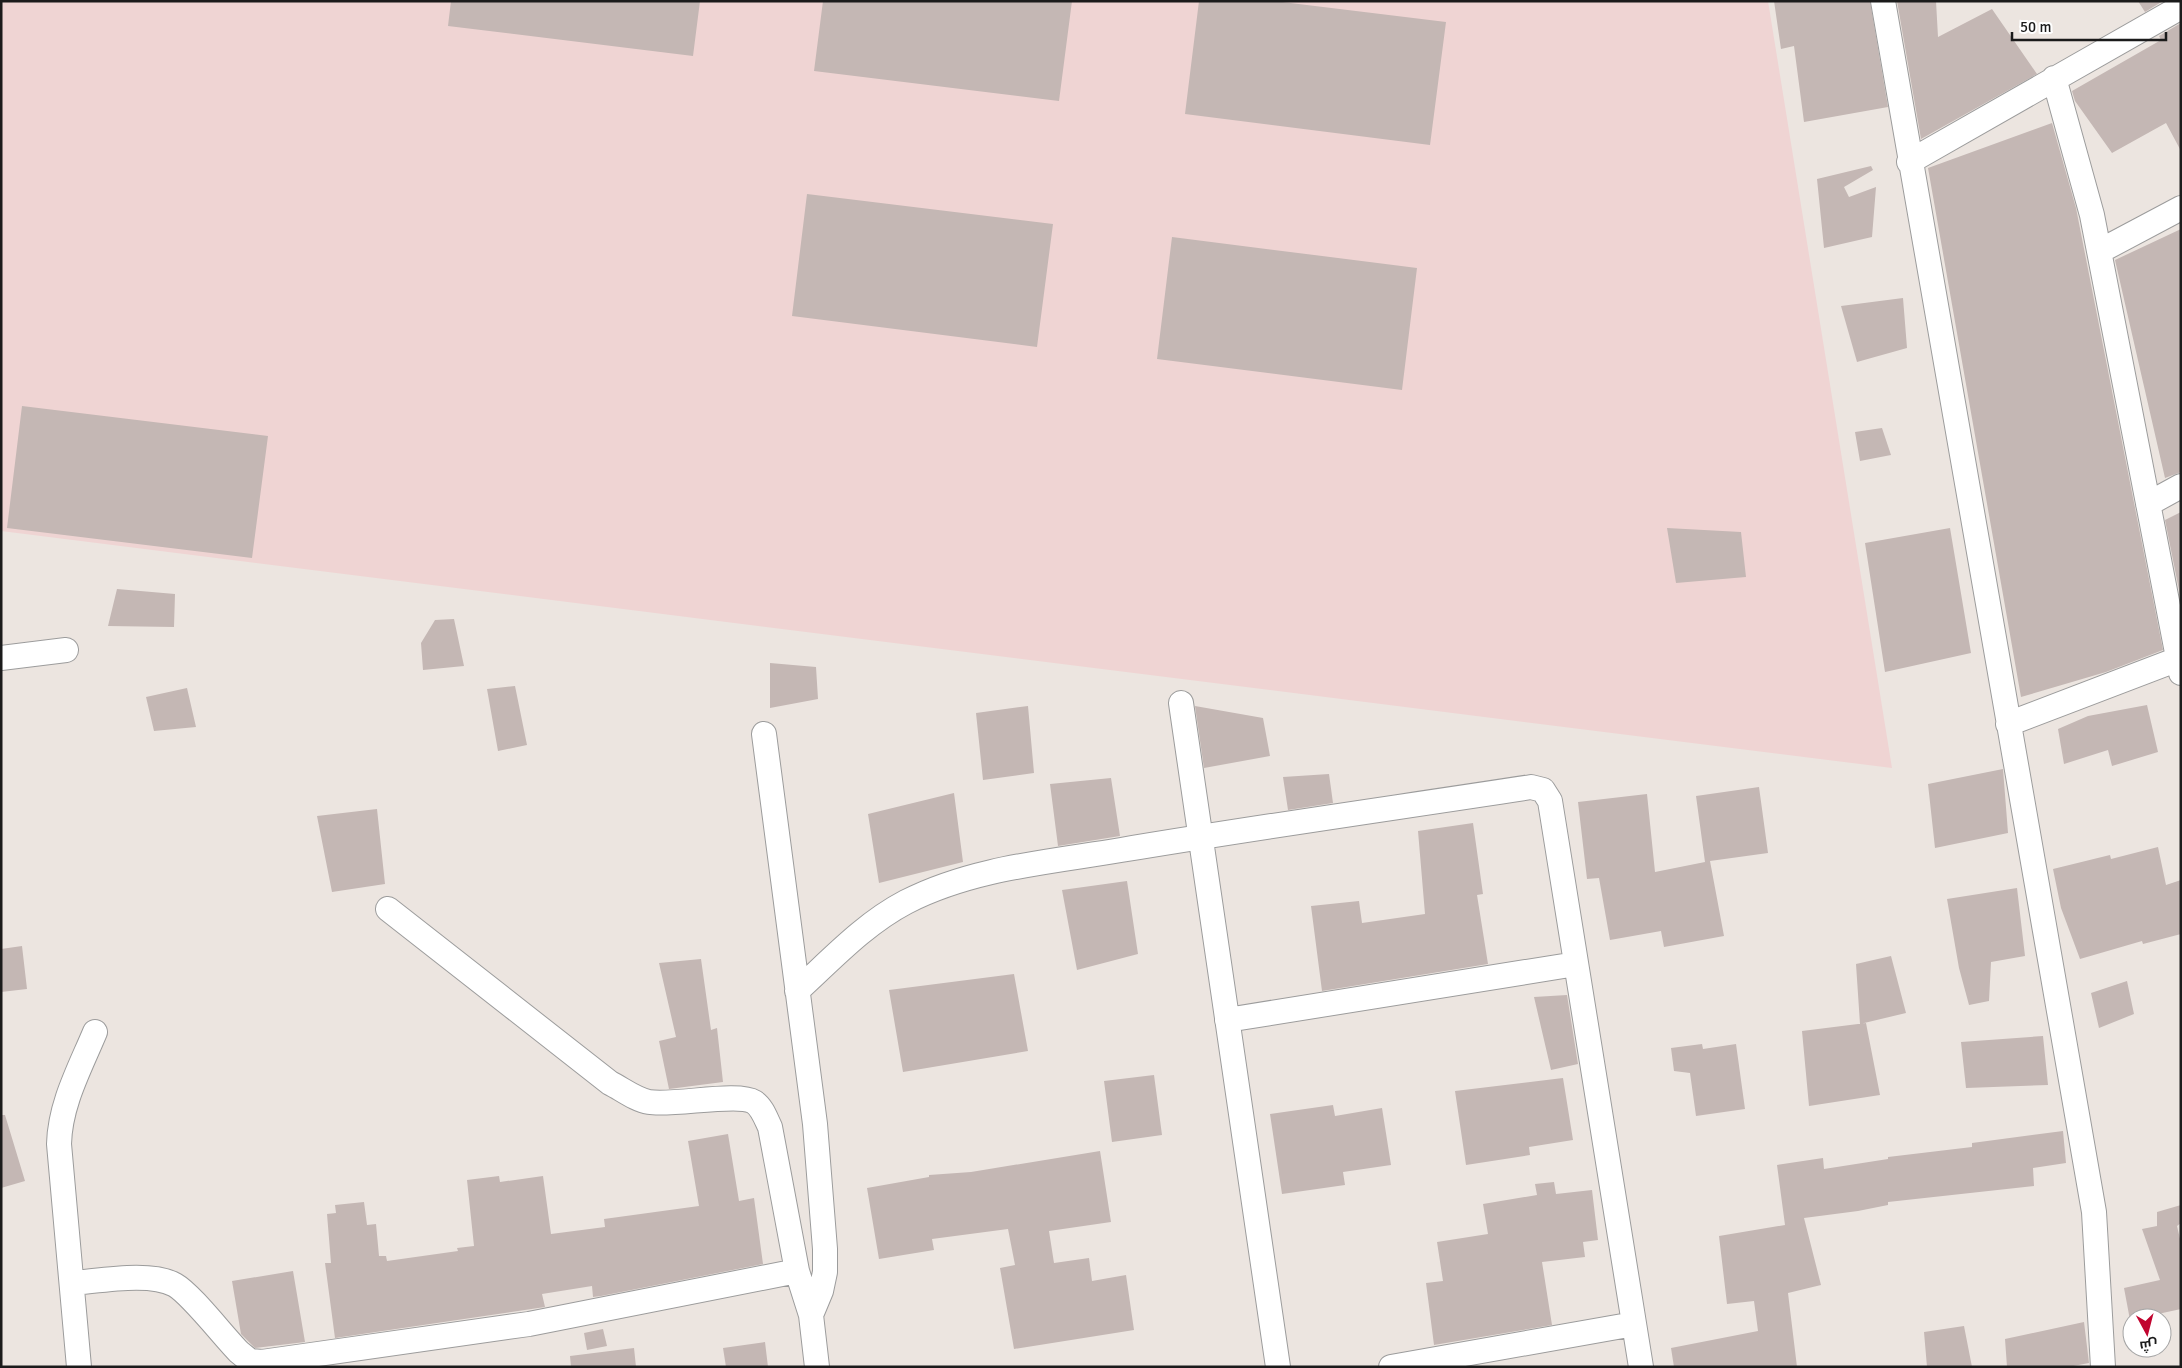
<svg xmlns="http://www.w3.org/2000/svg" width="2182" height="1368" viewBox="0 0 2182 1368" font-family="Signika,Cairo,sans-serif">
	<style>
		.military { fill: #efd4d3 }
		.building { fill: #c4b7b4 }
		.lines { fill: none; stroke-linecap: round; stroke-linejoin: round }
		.street-casing { stroke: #9c9c9c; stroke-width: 26 }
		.street { stroke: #fff; stroke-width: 24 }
	</style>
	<rect width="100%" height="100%" fill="#ece5e0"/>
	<!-- military -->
	<path class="military" d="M1,1H1768L1892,768L1,531Z"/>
	<!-- building -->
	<path class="building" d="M451,1H700L693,56L448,26Z
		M823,1H1072L1059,101L814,71Z
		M1199,1H1274L1446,22L1430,145L1185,114Z
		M1774,1H1870L1888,107L1804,122L1794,46L1781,49Z
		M1897,1H1936L1938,37L1992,9L2037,74L1921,139Z
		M2138,1H2163L2145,12Z
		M2181,23V151L2166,123L2112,153L2075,101L2072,91L2161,40L2159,36Z
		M2052,123L2076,208L2163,650L2106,672L2021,697L1928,168Z
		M1871,166L1873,170L1844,187L1849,197L1876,187L1872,237L1824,248L1817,179Z
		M807,194L1053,224L1037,347L792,316Z
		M2181,229V472L2165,478L2115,260Z
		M1172,237L1417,268L1402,390L1157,359Z
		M1903,298L1907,348L1857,362L1841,306Z
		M22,406L268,436L252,558L7,528Z
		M1882,428L1891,455L1860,461L1855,432Z
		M2181,512V600L2165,520Z
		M1667,528L1741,532L1746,577L1676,583Z
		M1950,528L1971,653L1885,672L1865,543Z
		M117,589L175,594L174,627L108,626Z
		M454,619L464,666L423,670L421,643L435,620Z
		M770,663L816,667L818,699L770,708Z
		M515,686L527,745L498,751L487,689Z
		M187,688L196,727L154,731L146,697Z
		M2147,705L2158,752L2112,766L2108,750L2064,764L2058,729L2088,716Z
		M1028,706L1034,773L983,780L976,713Z
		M1195,706L1263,718L1270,756L1204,768Z
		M2003,769L2008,833L1935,848L1928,784Z
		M1329,774L1333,803L1288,810L1283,777Z
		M1111,778L1120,836L1058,846L1050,784Z
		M1759,787L1768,853L1710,861L1724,936L1664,947L1661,931L1610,940L1599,878L1587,879L1578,802L1647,794L1655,872L1705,862L1696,796Z
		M954,793L963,862L879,883L868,814Z
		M377,809L385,884L332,892L317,816Z
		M1473,823L1483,894L1477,895L1488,964L1322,991L1311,906L1359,901L1362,923L1425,914L1418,831Z
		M2158,847L2166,885L2181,880V934L2143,944L2142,941L2080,959L2061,908L2053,869L2110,855L2111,859Z
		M1127,881L1138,954L1077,970L1062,890Z
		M2017,888L2025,956L1991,962L1989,1001L1969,1005L1959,968L1947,899Z
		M22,946L27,989L1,992V949Z
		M1891,956L1906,1013L1860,1024L1856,964Z
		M701,959L711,1030L717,1028L723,1082L669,1089L659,1041L676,1037L659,963Z
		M1014,974L1028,1051L903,1072L889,990Z
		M2127,981L2134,1014L2099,1028L2091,993Z
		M1567,995L1578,1064L1551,1070L1534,997Z
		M1866,1023L1880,1095L1809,1106L1802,1031Z
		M2043,1036L2048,1085L1966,1088L1961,1042Z
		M1702,1044L1703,1049L1736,1044L1745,1109L1696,1116L1690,1073L1674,1071L1671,1048Z
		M1154,1075L1162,1135L1112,1142L1104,1081Z
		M1563,1078L1573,1140L1529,1147L1530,1155L1466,1165L1455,1091Z
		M1333,1105L1335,1116L1382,1108L1391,1165L1343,1172L1345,1185L1282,1194L1270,1114Z
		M1,1115H5L25,1181L1,1188Z
		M2063,1131L2066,1163L2033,1168L2034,1186L1888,1202V1205L1858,1211L1804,1218L1821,1285L1788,1293L1797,1367H1674L1671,1348L1758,1331L1754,1301L1727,1304L1719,1236L1785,1225L1777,1165L1823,1158L1824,1169L1888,1159V1157L1972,1147V1143Z
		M728,1134L739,1201L754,1198L763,1264L601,1296L593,1297L592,1286L542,1294L545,1307L335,1338L325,1263H331L327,1214L336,1213L335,1205L364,1202L367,1225L376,1224L379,1256H386L387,1261L458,1251L457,1248L474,1246L467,1180L499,1176L500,1182L543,1176L551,1234L605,1227L604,1219L699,1206L688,1141Z
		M1100,1151L1111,1222L1049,1231L1054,1263L1089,1258L1092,1281L1126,1275L1134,1330L1014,1349L1000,1268L1015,1265L1008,1229L932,1239L934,1250L879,1259L867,1188L929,1177V1175L971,1172Z
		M1554,1182L1556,1194L1592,1190L1598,1240L1583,1242L1585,1257L1542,1262L1552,1325L1434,1345L1426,1283L1443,1281L1437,1242L1488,1234L1483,1204L1537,1195L1535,1184Z
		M2181,1205V1223L2177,1226L2181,1243V1309L2130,1320L2124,1288L2160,1280L2142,1229L2157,1226V1212Z
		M293,1271L305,1342L255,1348L241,1334L232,1281Z
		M2084,1322L2089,1363L2068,1367H2007L2005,1339Z
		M1964,1326L1972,1367H1927L1924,1332Z
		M603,1329L607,1346L587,1350L584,1333Z
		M765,1342L768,1367H726L723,1348Z
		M634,1348L636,1367H571L570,1356Z"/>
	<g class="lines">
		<defs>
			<path id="street" d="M1883,1L2094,1212L2103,1367
				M2054,78L2092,215L2181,673
				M1909,162L2181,7
				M2100,251L2181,208
				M2148,504L2181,486
				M1,658L66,650
				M1181,703L1278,1367
				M2008,724L2181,658
				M764,734L815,1124L825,1249V1272L821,1291L811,1315
				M388,909L610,1083C622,1089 636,1100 649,1102C674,1106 738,1092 754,1102C762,1107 766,1119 770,1127L797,1271L811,1315L817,1367
				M797,991C831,960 864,924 906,902C972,868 1049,862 1121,850C1258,827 1394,808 1531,787L1543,790L1550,801L1641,1367
				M1227,1020L1576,964
				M72,1283C99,1281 151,1271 175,1285C191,1294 224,1337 239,1352L250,1361L262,1362L529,1324L797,1271
				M79,1367L59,1144C60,1104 80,1068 95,1032
				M1391,1367L1634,1324"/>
		</defs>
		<!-- street casing -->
		<use href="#street" class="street-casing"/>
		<!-- street -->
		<use href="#street" class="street"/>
	</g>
	<!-- border -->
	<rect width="2182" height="1368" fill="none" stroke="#1b1b1b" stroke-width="5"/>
	<!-- north arrow -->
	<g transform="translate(2147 1333) rotate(173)"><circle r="24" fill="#ffffff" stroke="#a4a4a4"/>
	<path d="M0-4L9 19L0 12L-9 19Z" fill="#c1042f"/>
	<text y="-8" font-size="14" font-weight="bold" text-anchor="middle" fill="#1b1b1b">ش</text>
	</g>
	<!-- scale -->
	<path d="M2012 32v8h154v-8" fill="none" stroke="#1b1b1b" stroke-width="2.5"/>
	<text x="2020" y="32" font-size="15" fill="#1b1b1b" stroke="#ffffff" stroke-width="4" paint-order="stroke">50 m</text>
</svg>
